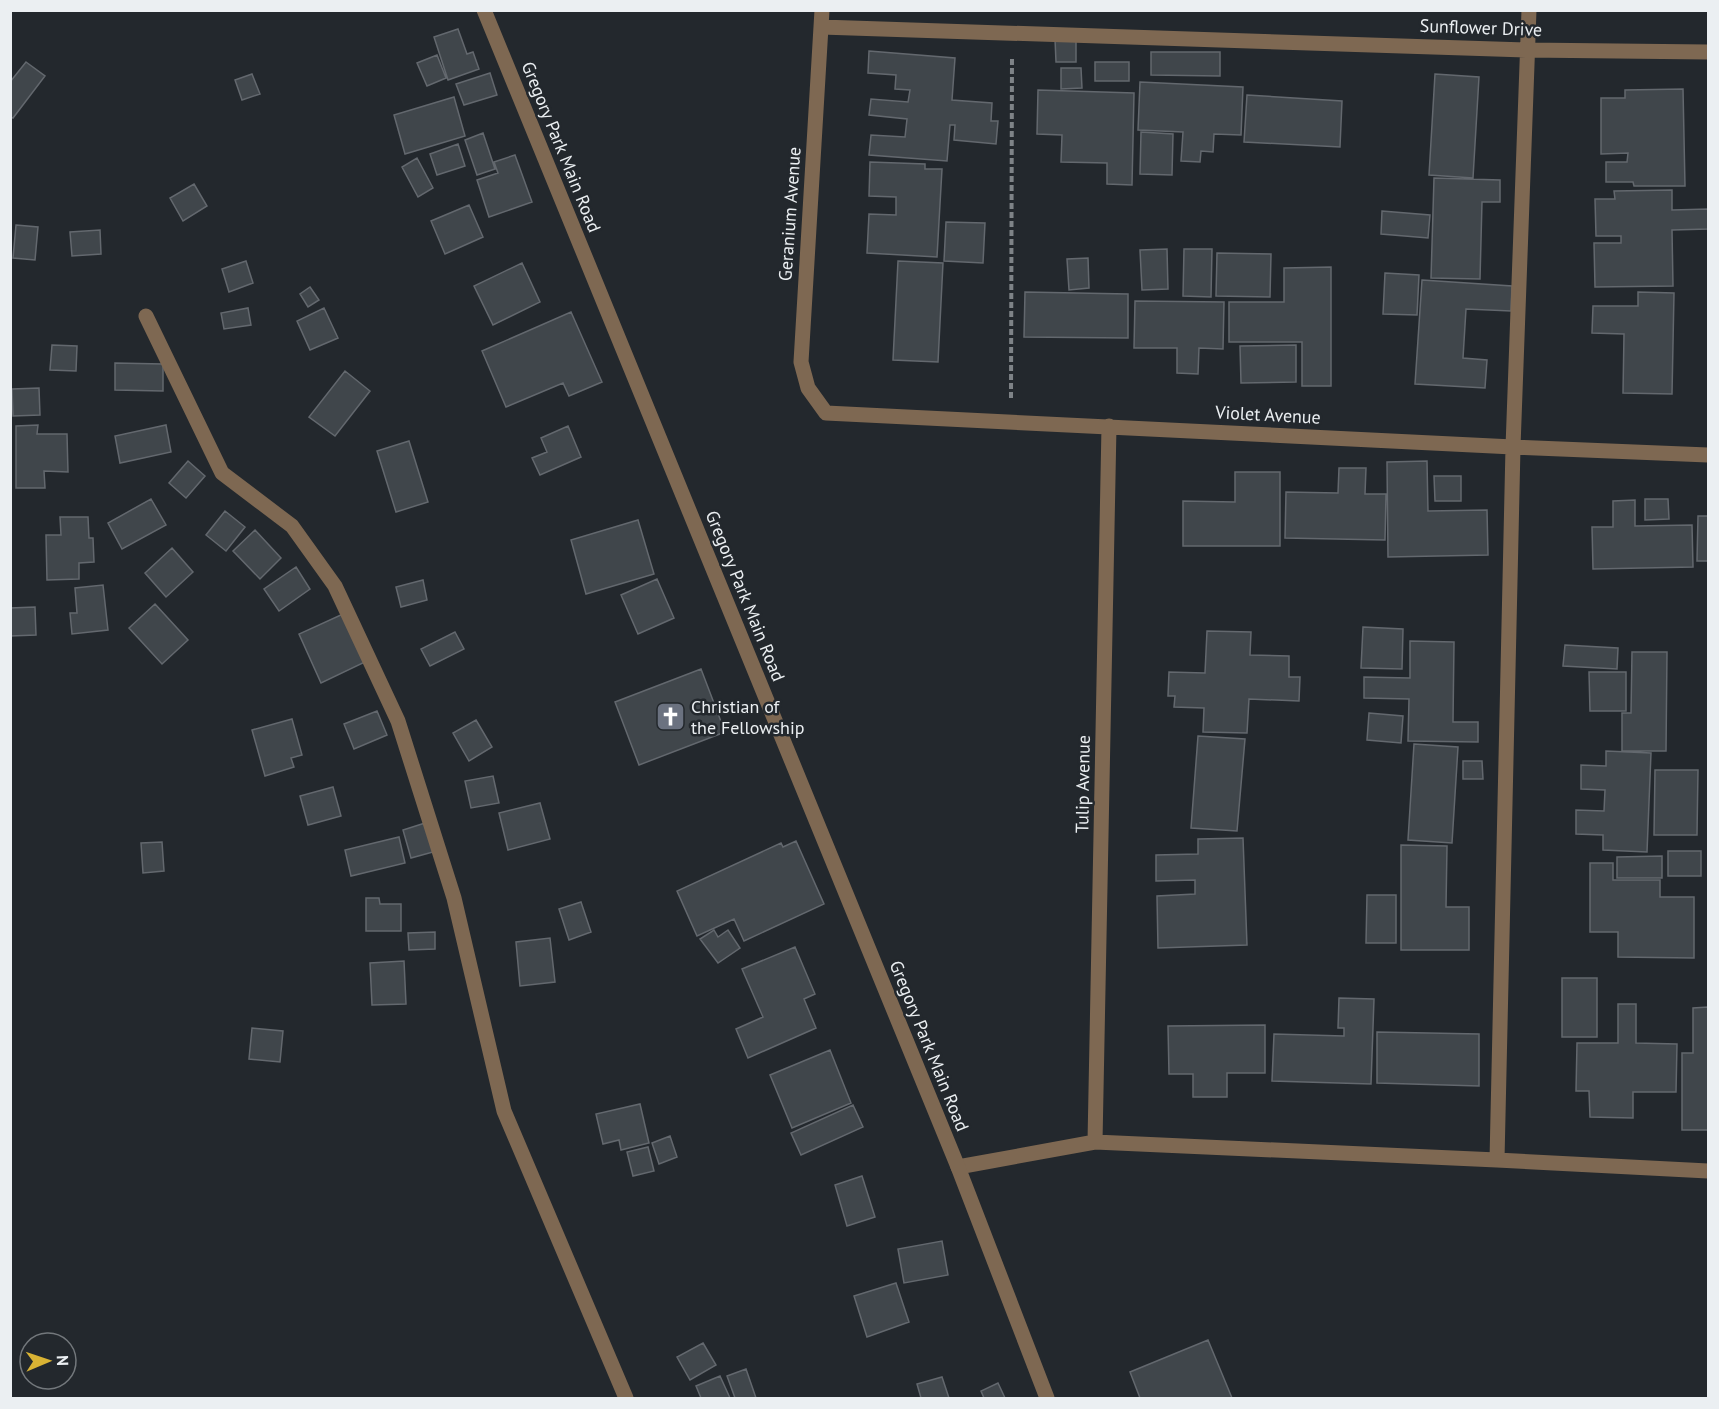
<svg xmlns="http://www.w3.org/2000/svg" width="1719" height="1409" viewBox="0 0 1719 1409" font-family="'PT Sans',sans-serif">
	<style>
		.building { fill: #40464b; stroke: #63686e; stroke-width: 1.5 }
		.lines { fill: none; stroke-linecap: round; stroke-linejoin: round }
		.path { stroke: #7e8387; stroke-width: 4; stroke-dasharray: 6 3; stroke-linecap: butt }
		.minor { stroke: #7e6852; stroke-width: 15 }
		.tertiary { stroke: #7e6852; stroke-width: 15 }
		.labels { text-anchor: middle; stroke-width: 5; stroke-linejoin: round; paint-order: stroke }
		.street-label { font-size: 18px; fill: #ebeff2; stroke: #23282d }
		.poi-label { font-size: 18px; fill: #ebeff2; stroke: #23282d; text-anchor: start }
	</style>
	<rect width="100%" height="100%" fill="#23282d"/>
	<!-- building -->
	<path class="building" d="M458,29L467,54L473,52L479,69L448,80L434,37Z
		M1076,38V62H1056L1055,39Z
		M869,51L955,58L952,100L992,103L991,121H998L996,144L954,140L955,125H950L947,161L869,155L871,135L905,137L907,119L869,115L871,99L908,102L910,90L895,89L896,75L868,73Z
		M1151,52H1220V76L1151,75Z
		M437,55L446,78L427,86L417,63Z
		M26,62L45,76L13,118L10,117V82Z
		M1095,62H1129V81H1095Z
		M1061,68H1081L1082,88L1061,89Z
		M490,73L497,95L464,105L456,84Z
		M252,74L260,94L242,100L235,80Z
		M1435,74L1479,77L1473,178L1429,175Z
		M1140,82L1243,87L1241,135L1214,134L1213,152L1201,151L1200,162L1181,161L1183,132L1138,130Z
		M1683,89L1685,186H1634L1633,182H1606V162H1627L1628,153L1601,154V98H1625V90Z
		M1038,90L1134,93L1132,185L1107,184V163L1061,162L1062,135L1037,134Z
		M1247,95L1342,101L1340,147L1244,142Z
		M454,97L465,136L405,154L394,115Z
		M1141,132L1173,134L1172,175L1140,174Z
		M483,133L495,169L477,175L465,140Z
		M458,144L465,166L437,175L430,154Z
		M515,155L532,202L489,217L477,180L498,173L494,162Z
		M417,158L433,188L418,197L402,167Z
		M870,162L925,164V169H942L937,257L867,253L869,214L896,215V197L869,196Z
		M1434,178L1500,180V202H1482L1480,279L1431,278Z
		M194,184L207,206L183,221L170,198Z
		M1672,190V210L1708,209V229L1672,230L1673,286L1595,287L1594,243H1621V236H1596L1595,199H1615L1614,191Z
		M469,205L483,237L445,254L431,221Z
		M1382,211L1430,215L1428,238L1381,234Z
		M946,222L985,223L983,263L944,261Z
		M16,225L38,227L35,260L13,258Z
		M100,230L101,254L72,256L70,232Z
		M1167,249L1168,289L1142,290L1140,250Z
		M1184,249H1212L1211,297L1183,296Z
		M1217,253L1271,254L1270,297L1216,296Z
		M1088,258L1089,288L1069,290L1067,259Z
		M246,261L253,283L229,292L222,269Z
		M898,261L943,263L938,362L893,360Z
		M522,263L540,302L493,325L474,286Z
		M1331,267V386H1302V342H1229V302H1284V268Z
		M1385,273L1419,275L1417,315L1383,314Z
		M1422,280L1512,286L1511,311L1466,309L1463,358L1487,360L1485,388L1415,384Z
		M310,287L319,300L308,307L300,294Z
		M1025,292L1128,294V338L1024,337Z
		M1638,292L1674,293L1672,394L1623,393L1624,334L1592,333L1593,306H1638Z
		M1135,301L1224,302L1223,349L1199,348L1198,374L1177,373V348H1134Z
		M248,308L251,325L224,329L221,313Z
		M324,308L338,338L310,350L297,321Z
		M571,312L602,382L569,396L563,383L506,407L482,351Z
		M52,345L77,346L76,371L50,370Z
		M1296,345V382L1241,383L1240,346Z
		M115,363L163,364V391L115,390Z
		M345,371L370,391L335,436L309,417Z
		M39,388L40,415L13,416L12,389Z
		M38,425L37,434H67L68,472L44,471L45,488H16V426Z
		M166,425L171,452L120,463L115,436Z
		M568,426L581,457L540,475L532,458L547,452L541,438Z
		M409,441L428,502L396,512L377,451Z
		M188,461L205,476L186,498L169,483Z
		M1427,461L1428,511L1487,510L1488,555L1388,557L1387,462Z
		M1339,468H1366L1365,494H1386L1385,540L1285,538L1286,492L1338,493Z
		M1235,472H1280V546H1183V501L1235,502Z
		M1434,476H1461V501H1435Z
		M151,499L166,525L122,549L108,523Z
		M1645,499H1668L1669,519L1645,520Z
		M1635,500V526L1692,525L1693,567L1593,569L1592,527H1613V501Z
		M225,511L245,527L226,551L206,535Z
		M1698,516H1708V561H1697Z
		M60,517H88L89,538H93L94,562L79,563V579L47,580L46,535H61Z
		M638,520L654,574L586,594L571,540Z
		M255,530L281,558L260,579L233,551Z
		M172,548L193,572L166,597L145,573Z
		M296,567L310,589L279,611L264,589Z
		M657,579L674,618L638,634L621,595Z
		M423,580L427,600L401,607L396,587Z
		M103,585L108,630L72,634L70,613H77L75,588Z
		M155,604L188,640L162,664L129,628Z
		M35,607L36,635L10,636V608Z
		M343,614L365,662L321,683L299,634Z
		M1363,627L1403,629L1402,669L1361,668Z
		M1207,631L1251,632L1250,655L1289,656V677H1300L1299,701L1249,699L1247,733L1203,732L1204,708L1174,707L1175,696H1168L1169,672L1205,673Z
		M455,632L464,649L430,666L421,649Z
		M1410,641L1454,642L1453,722H1478V742L1408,741L1409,699L1364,698V677L1410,678Z
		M1565,645L1618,648L1617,669L1563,666Z
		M1632,652H1667L1666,751H1622V713H1631Z
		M701,669L725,732L639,765L615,702Z
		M1589,672H1626V711H1590Z
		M377,711L387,735L354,749L344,724Z
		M1369,713L1403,716L1401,743L1367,740Z
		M292,719L302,755L291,758L294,767L265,776L252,730Z
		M476,720L492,747L469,761L453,733Z
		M1198,736L1245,739L1237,831L1191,828Z
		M1414,744L1458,747L1452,843L1408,840Z
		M1606,751L1651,753L1647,852L1603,850V835L1576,834V810L1604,811L1605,790L1581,789V765L1606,766Z
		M1463,761H1482L1483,779H1463Z
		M1655,770H1698L1697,835H1654Z
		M493,776L499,803L471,808L465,781Z
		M333,787L341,816L308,825L300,796Z
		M540,803L550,839L508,850L499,813Z
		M425,823L433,852L411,858L403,830Z
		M399,837L405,863L351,876L345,850Z
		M1243,838L1247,945L1158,948L1157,896L1195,894V880L1156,881V855L1198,854V839Z
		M796,841L824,904L744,941L734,919L697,936L677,891L781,843L783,847Z
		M162,842L164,871L143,873L141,843Z
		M1401,845L1447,846L1446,907H1469V950H1401Z
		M1668,851H1701V876H1668Z
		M1662,856V878H1617V857Z
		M1590,863H1613V880H1660V897H1694V958L1618,957V932H1590Z
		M1367,895H1396V943H1366Z
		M366,898H379L380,904H401V931H366Z
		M581,902L591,932L569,940L559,909Z
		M714,930L718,937L728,930L740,948L718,963L700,939Z
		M435,932V949L409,950L408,933Z
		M550,938L555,982L520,986L516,942Z
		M795,947L815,994L804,999L816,1028L748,1058L736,1029L763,1017L742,969Z
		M404,961L406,1004L372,1005L370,963Z
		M1562,978H1597V1037H1562Z
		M1339,998L1374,999L1371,1084L1272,1081L1274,1034L1344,1036V1028H1338Z
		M1618,1004H1636V1043L1677,1044L1676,1092H1633V1118L1590,1117L1589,1091H1576L1577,1043H1618Z
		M1708,1007V1130H1682V1053H1693V1008Z
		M1265,1025V1073H1227V1097H1193V1074H1169L1168,1026Z
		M252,1028L283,1031L280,1062L249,1059Z
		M1377,1032L1479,1034V1086L1377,1083Z
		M830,1050L851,1103L792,1128L770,1075Z
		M640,1104L649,1143L621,1150L619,1140L603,1144L596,1114Z
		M853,1105L863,1127L801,1155L791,1133Z
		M670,1136L677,1157L659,1164L652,1143Z
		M648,1147L654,1171L633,1176L627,1152Z
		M862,1176L875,1217L847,1226L835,1185Z
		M942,1241L948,1275L904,1283L898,1249Z
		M896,1283L909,1322L867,1337L854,1296Z
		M1208,1340L1232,1398H1140L1130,1372Z
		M703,1343L716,1365L690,1380L677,1357Z
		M746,1369L756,1398H735L727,1376Z
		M720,1376L730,1398H701L696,1386Z
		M942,1377L949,1398H921L917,1384Z
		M998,1383L1005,1398H984L981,1391Z"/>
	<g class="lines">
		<!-- path -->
		<path class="path" d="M1011,398L1012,58"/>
		<!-- minor -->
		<path class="minor" d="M822,10L801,362L808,388L826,413L1513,447L1708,455
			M821,27L1526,50L1708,52
			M146,316L222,473L292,526L335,586L398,721L454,898L504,1111L626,1398
			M1095,1142L1109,426
			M1497,1160L1513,447L1529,10
			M958,1167L1095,1142L1497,1160L1708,1171"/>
		<!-- tertiary -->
		<path class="tertiary" d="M484,10L958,1167L1047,1398"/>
	</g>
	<!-- icons -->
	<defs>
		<symbol id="church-square" viewBox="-11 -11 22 22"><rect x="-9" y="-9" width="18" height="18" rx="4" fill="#6b7280" stroke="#23282d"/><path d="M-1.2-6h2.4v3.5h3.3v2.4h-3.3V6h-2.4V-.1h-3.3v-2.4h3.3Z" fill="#fff"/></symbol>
	</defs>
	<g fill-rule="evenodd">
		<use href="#church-square" x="654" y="700" width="33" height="33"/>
	</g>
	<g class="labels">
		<!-- street labels -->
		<g class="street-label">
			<text transform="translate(1481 28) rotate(2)" y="6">Sunflower Drive</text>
			<text transform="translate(561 147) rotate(68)" y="6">Gregory Park Main Road</text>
			<text transform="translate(790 214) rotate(-86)" y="6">Geranium Avenue</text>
			<text transform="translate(1268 415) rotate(3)" y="6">Violet Avenue</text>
			<text transform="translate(745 596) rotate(68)" y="6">Gregory Park Main Road</text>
			<text transform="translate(1083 784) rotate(-89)" y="6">Tulip Avenue</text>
			<text transform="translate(929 1046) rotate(68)" y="6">Gregory Park Main Road</text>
		</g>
		<!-- poi labels -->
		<g class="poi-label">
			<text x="691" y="713">Christian of<tspan x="691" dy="21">the Fellowship</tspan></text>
		</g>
	</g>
	<!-- border -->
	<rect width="1719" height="1409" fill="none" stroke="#ebeff2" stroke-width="24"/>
	<!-- north arrow -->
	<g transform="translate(48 1361) rotate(88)"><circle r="28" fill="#23282d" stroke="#73787c" stroke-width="1.5"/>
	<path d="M0-4.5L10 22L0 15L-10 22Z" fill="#d9b334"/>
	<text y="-9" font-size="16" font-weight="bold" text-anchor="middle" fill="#ebeff2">N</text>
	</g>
</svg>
